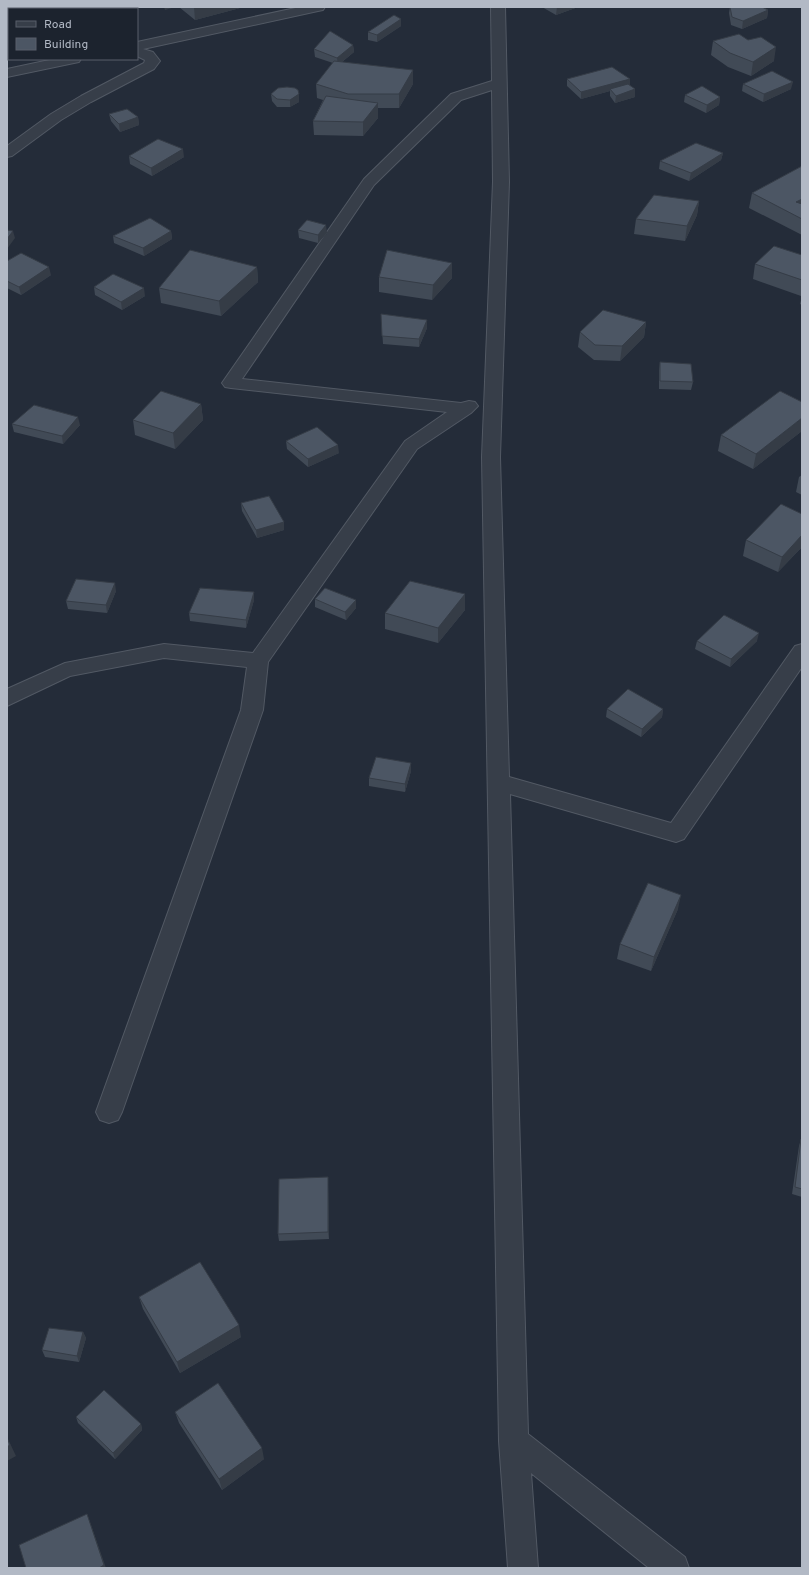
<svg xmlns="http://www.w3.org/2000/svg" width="809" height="1575" viewBox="0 0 809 1575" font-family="Overpass,sans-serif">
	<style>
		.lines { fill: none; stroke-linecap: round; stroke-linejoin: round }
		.minor-casing { stroke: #525964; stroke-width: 2 }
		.minor { fill: #373e49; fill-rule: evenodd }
		.wall { fill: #414a56 }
		.shaded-wall { fill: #353c46 }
		.building { fill: #4c5664; stroke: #353c46 }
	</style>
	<rect width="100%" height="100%" fill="#242c39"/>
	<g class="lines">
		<defs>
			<path id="minor" d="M59,7H73L75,9H61Z
				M300,7H325L323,10L318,11L143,49L153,52L160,61L154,69L91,102L61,120L12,156L7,157V146L51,114L81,96L144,63L145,60L137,56V42Z
				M491,7H505L509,182L500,457L509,777L671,823L795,646L802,644V667L684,839L676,842L510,794L528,1434L685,1557L689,1568H649L531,1473L538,1568H508L499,1441L482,457L493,182L492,90L461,100L374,185L242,379L461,403L469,401L475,402L478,406L471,413L417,449L268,662L263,710L122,1112L118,1120L109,1123L100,1120L96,1112L241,710L247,667L164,658L70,676L7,706V689L65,663L164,644L253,653L405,441L447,412L231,388L225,387L222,383L364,179L451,94L492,81Z
				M54,59H81L79,62L74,63L7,77V69Z"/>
		</defs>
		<!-- minor casing -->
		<use href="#minor" class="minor-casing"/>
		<!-- minor -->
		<use href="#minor" class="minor"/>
	</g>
	<!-- wall -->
	<path class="wall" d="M7,7H51V9H10Z
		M179,7H239L240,8L195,20Z
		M542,7H578L556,15Z
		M730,7H762L768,10L767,18L742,29L731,25L729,13Z
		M401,19V26L377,42L368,40V32Z
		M713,41L774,61L751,76L728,67L711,55Z
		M353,45L354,52L342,62L413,70V84L399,108H378V118L363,136L314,135L313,121L323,100L317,98L316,84L333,63L315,57L314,49Z
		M567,79L630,86L635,89V97L615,103L610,96V91L581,99L567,86Z
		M743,84L791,89L763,102L742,91Z
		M271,94L299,102L290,107H277L272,101Z
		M685,95L720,97L719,105L706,113L684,102Z
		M109,114L138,117L139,125L120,132L111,121Z
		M723,153L721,160L689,181L659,169L660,161Z
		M129,156L184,157L152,176L130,164Z
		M802,166V235L749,208L752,193Z
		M699,201L697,215L685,241L634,234L636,219Z
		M298,230L327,233L318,243L299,238Z
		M171,231L172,239L144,256L114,243L113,236Z
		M802,255V294L801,296L753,279L755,264Z
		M7,261L51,275L21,295L7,288Z
		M452,263V278L432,300L379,292V277Z
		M257,267L258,282L221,316L161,303L159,288Z
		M94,287L145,296L122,310L95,295Z
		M802,296V305L800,304Z
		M381,314L427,320V328L419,347L383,344Z
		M646,322L644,337L620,361L594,360L578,347L580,332Z
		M660,362L693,382L691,390L659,389V370Z
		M802,402V431L753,469L718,451L721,435Z
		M201,404L203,420L175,449L135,435L133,420Z
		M12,424L80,425L63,444L14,432Z
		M286,441L339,453L308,467L287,449Z
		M802,475V495L796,492L799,477Z
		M241,503L284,522V530L257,538L242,511Z
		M802,514V547L778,572L743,556L746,540Z
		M116,591L107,613L68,609L66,601Z
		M254,592V600L246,628L190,621L189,613Z
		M465,594V610L438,643L385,629V613Z
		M315,599L356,600V608L346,620L315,607Z
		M697,641H757L730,667L695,649Z
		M607,709H663L662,717L641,737L606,717Z
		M411,771L405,792L369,786V778Z
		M678,909L651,971L617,959L620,944Z
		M801,1139H802V1197L792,1194L799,1146Z
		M328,1184L329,1239L279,1241L278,1234Z
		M139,1297L241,1337L180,1373L143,1309Z
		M83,1332L86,1338L79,1362L45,1357L42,1350Z
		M175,1412L264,1459L222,1490L179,1423Z
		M76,1417L141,1424L142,1430L115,1459L78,1423Z"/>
	<!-- shaded-wall -->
	<path class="shaded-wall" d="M51,7V9H41Z
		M164,7H175L165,10Z
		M194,7H239L240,8L195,20Z
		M557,7H578L556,15Z
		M768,10L767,18L742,29L743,21Z
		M401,19V26L377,42V35Z
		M353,45L354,52L338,65L337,58Z
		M776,47L774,61L751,76L753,62Z
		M413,70V84L399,108V94Z
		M630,79V86L610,89V91L581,99V92Z
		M793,82L791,89L763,102L764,94Z
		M635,89V97L615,103L616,96Z
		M299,94V102L290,107V100Z
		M720,97L719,105L706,113L707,105Z
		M378,103V118L363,136V122Z
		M138,117L139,125L120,132L119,124Z
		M183,149L184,157L152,176L151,168Z
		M723,153L721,160L689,181L691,173Z
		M802,199V212L796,202Z
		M699,201L697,215L685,241L687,226Z
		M326,225L327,233L318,243V235Z
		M13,231L15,238L7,249V239Z
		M171,231L172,239L144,256L143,248Z
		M452,263V278L432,300L433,285Z
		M49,267L51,275L21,295L19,287Z
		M257,267L258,282L221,316L219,301Z
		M144,288L145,296L122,310L121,302Z
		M427,320V328L419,347V339Z
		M646,322L644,337L620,361L622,346Z
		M201,404L203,420L175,449L173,433Z
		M78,417L80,425L63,444L62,436Z
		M802,418V431L753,469L756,454Z
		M338,445L339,453L308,467V459Z
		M284,522V530L257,538L256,530Z
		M802,535V547L778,572L782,557Z
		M115,583L116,591L107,613L106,605Z
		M254,592V600L246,628V620Z
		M465,594V610L438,643V628Z
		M356,600V608L346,620L345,612Z
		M759,633L757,641L730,667L731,659Z
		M663,709L662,717L641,737L642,729Z
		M411,763V771L405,792V784Z
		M681,895L678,909L651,971L654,957Z
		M328,1177V1184L329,1239L328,1232Z
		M239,1325L241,1337L180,1373L177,1362Z
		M83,1332L86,1338L79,1362L77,1356Z
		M141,1424L142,1430L115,1459L113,1453Z
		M7,1437L16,1456L7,1461Z
		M262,1448L264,1459L222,1490L219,1479Z
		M87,1514L91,1525L106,1568H99Z"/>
	<!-- building -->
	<path class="building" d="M16,7H50L41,9H19Z
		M730,7H762L768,10L743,21L732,17Z
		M394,15L401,19L377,35L368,32Z
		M330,31L353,45L337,58L314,49Z
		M739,34L748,40L761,37L776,47L753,62L730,53L713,41Z
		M334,61L413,70L399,94H348L316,84Z
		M612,67L630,79L581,92L567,79Z
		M772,71L793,82L764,94L743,84Z
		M628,84L635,89L616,96L610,89Z
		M702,86L720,97L707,105L685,95Z
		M287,87L295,88L298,90L299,94L290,100L277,99L271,94L278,88Z
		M326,96L378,103L363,122L313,121Z
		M127,109L138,117L119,124L109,114Z
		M158,139L183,149L151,168L129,156Z
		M696,143L723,153L691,173L660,161Z
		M802,166V199L796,202L802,204V219L752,193Z
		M654,195L699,201L687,226L636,219Z
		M150,218L171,231L143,248L113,236Z
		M307,220L326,225L318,235L298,230Z
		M7,230L13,231L7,239Z
		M774,246L802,255V280L755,264Z
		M190,250L257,267L219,301L159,288Z
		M387,250L452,263L433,285L379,277Z
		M21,253L49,267L19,287L7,281V261Z
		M113,274L144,288L121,302L94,287Z
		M603,310L646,322L622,346L595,345L580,332Z
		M381,314L427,320L419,339L382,336Z
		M660,362L691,364L693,382L660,381Z
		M161,391L201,404L173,433L133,420Z
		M780,391L802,402V418L756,454L721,435Z
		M34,405L78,417L62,436L12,424Z
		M317,427L338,445L308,459L286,441Z
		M269,496L284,522L256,530L241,503Z
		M781,504L802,514V535L782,557L746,540Z
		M76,579L115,583L106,605L66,601Z
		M410,581L465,594L438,628L385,613Z
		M200,588L254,592L246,620L189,613Z
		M325,588L356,600L345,612L315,599Z
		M724,615L759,633L731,659L697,641Z
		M628,689L663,709L642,729L607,709Z
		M376,757L411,763L405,784L369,778Z
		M648,883L681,895L654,957L620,944Z
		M801,1139H802V1189L795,1187Z
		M328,1177V1232L278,1234L279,1179Z
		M200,1262L239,1325L177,1362L139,1297Z
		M49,1328L83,1332L77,1356L42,1350Z
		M218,1383L262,1448L219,1479L175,1412Z
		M104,1390L141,1424L113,1453L76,1417Z
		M7,1438L10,1445L7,1447Z
		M87,1514L104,1565L99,1568H26L19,1545Z"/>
	<!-- border -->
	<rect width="809" height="1575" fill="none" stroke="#b2b9c5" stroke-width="16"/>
	<!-- legend -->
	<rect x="8" y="8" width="130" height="52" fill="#1c232e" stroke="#585f6a"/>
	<rect x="16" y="21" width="20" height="6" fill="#373e49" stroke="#585f6a"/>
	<text x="44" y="28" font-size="12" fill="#b2b9c5">Road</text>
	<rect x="16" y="38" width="20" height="12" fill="#4c5664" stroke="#585f6a"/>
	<text x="44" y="48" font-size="12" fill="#b2b9c5">Building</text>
</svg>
